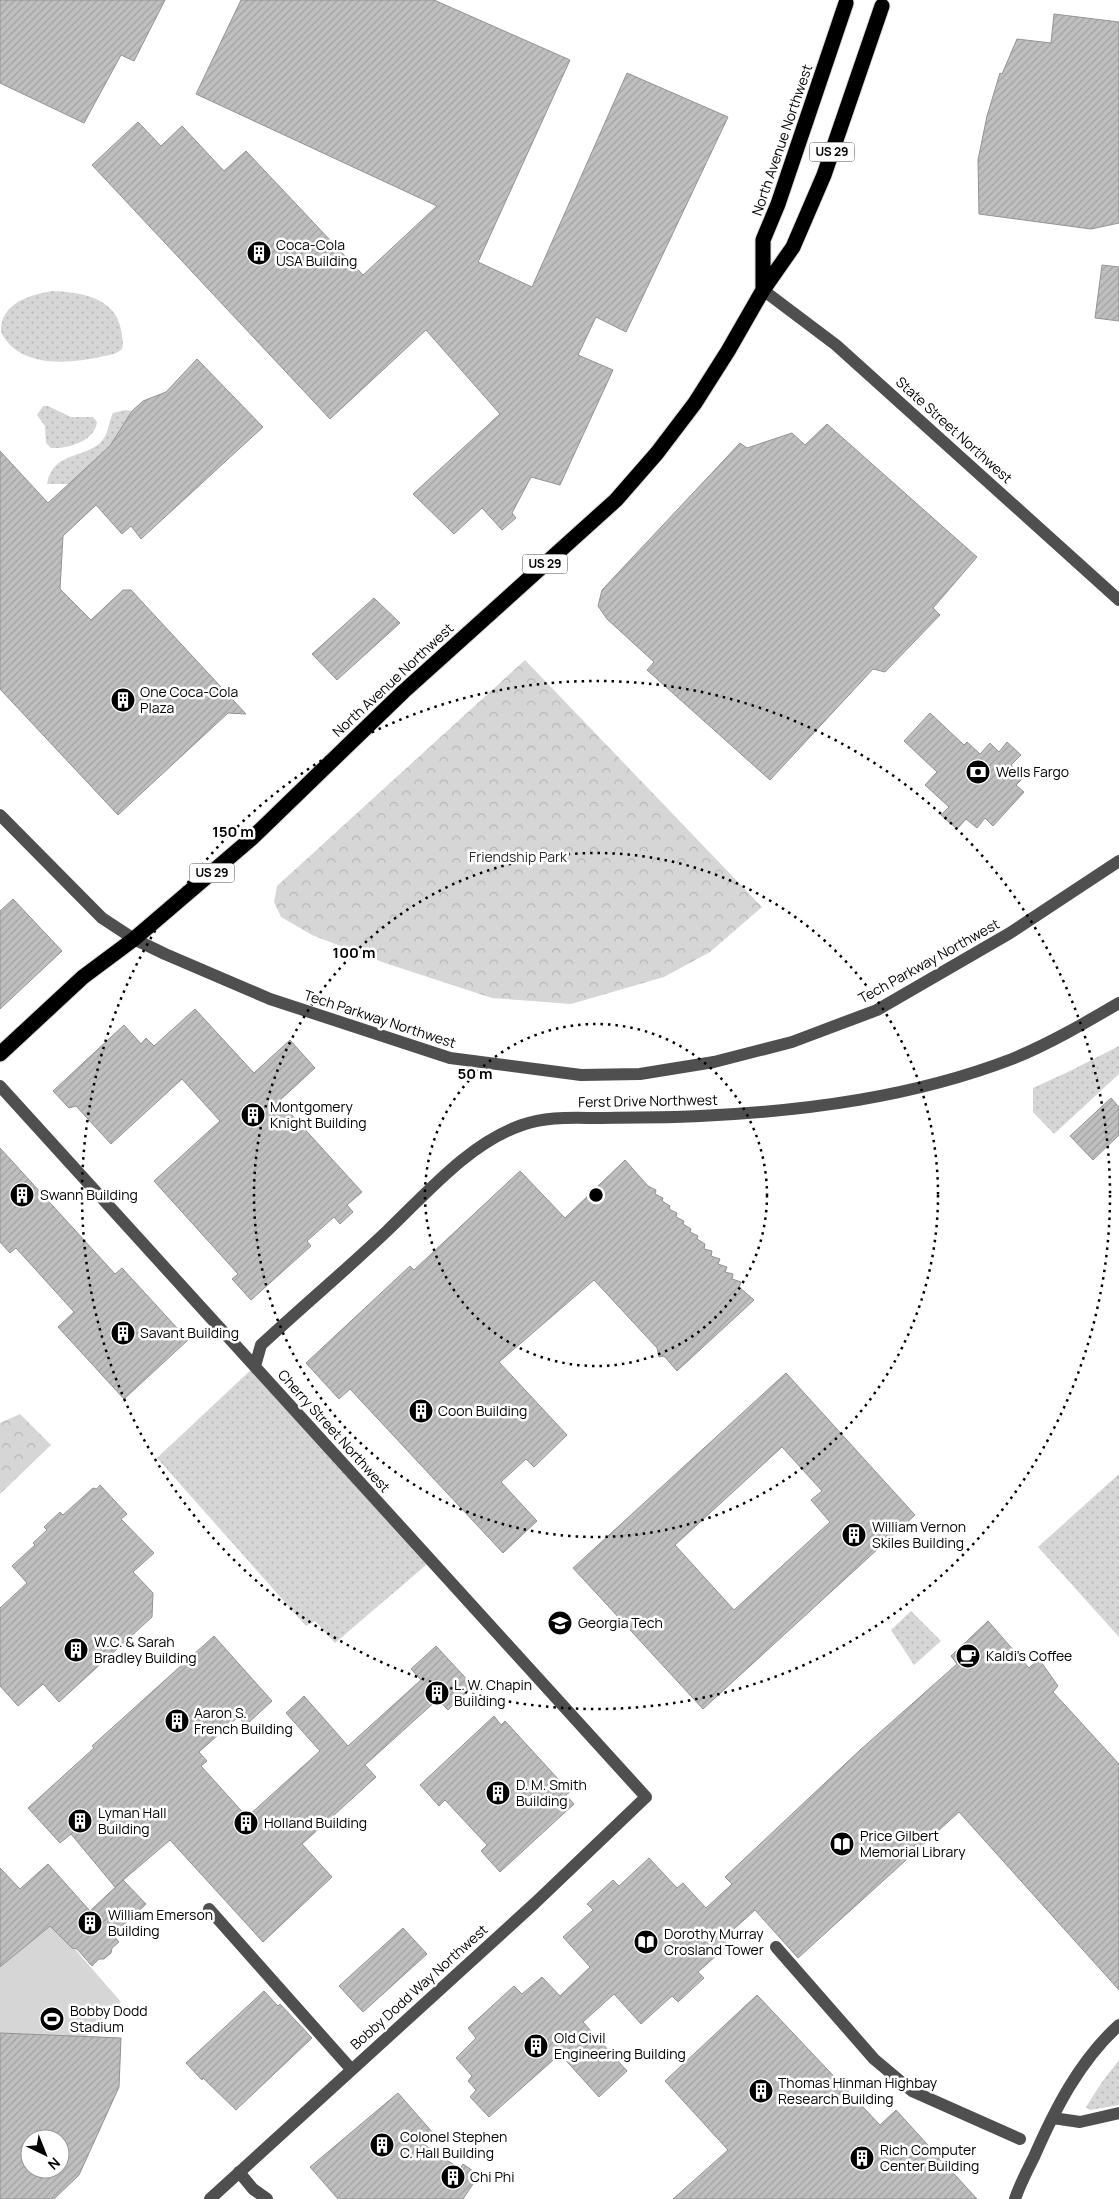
<svg xmlns="http://www.w3.org/2000/svg" width="1119" height="2199" viewBox="0 0 1119 2199" font-family="Manrope,sans-serif">
	<style>
		.grass { fill: url(#grass-dots) }
		.forest { fill: url(#forest-crowns) }
		.pitch { fill: #d6d6d6; fill-rule: evenodd }
		.building { fill: url(#building-hatch); stroke: #939393; fill-rule: evenodd }
		.lines { fill: none; stroke-linecap: round; stroke-linejoin: round }
		.highway-casing { stroke: #dbdbdb; stroke-width: 17 }
		.minor { stroke: #4f4f4f; stroke-width: 12 }
		.highway { stroke: #000; stroke-width: 15 }
		.ring { fill: none; stroke: #000; stroke-width: 2.5; stroke-dasharray: 2.5 5 }
		.labels { text-anchor: middle; stroke-width: 5; stroke-linejoin: round; paint-order: stroke }
		.shield { fill: #fff; stroke: #4c4c4c; stroke-width: 1 }
		.shield-label { font-size: 12px; font-weight: bold; fill: #000 }
		.street-label { font-size: 14px; fill: #000; stroke: #fff }
		.poi-label { font-size: 14px; fill: #000; stroke: #fff; text-anchor: start }
		.park-label { font-size: 14px; fill: #2d2d2d; stroke: #fff }
		.centre { fill: #000; stroke: #fff; stroke-width: 2.5 }
		.ring-label { font-size: 15px; text-anchor: middle; font-weight: bold; fill: #000; stroke: #fff; stroke-width: 5; stroke-linejoin: round; paint-order: stroke }
	</style>
	<defs>
		<pattern id="grass-dots" width="8" height="8" patternUnits="userSpaceOnUse" patternTransform="scale(1.25)"><rect width="8" height="8" fill="#d6d6d6"/><path d="M2 2h.1M6 6h.1" fill="none" stroke="#b6b6b6" stroke-width="1.8" stroke-linecap="round"/></pattern>
		<pattern id="forest-crowns" width="20" height="18" patternUnits="userSpaceOnUse" patternTransform="scale(1.25)"><rect width="20" height="18" fill="#d6d6d6"/><path d="M2 6a3 3 0 1 1 6 0M12 15a3 3 0 1 1 6 0" fill="none" stroke="#b6b6b6"/></pattern>
		<pattern id="building-hatch" width="6" height="6" patternUnits="userSpaceOnUse" patternTransform="scale(1.25)"><rect width="6" height="6" fill="#bfbfbf"/><path d="M-1 1l2-2M0 6l6-6M5 7l2-2" fill="none" stroke="#a2a2a2"/></pattern>
	</defs>
	<rect width="100%" height="100%" fill="#fff"/>
	<!-- grass -->
	<path class="grass" d="M52,291C79,292 116,297 121,330C122,336 124,343 122,349C116,355 108,355 100,357C68,364 18,368 1,332C0,303 30,295 52,291Z
		M43,406H48L71,417H93L97,422C95,441 68,449 51,448L46,443L45,426L37,415Z
		M125,410L132,411L118,433L122,435L72,481L74,484H47C53,451 84,459 101,442C109,434 108,423 113,413Z
		M1119,1046V1074L1054,1134L1033,1112V1088L1070,1071Z
		M255,1366L432,1560L335,1643L315,1621L306,1626L157,1458Z
		M1119,1474V1637L1038,1547Z
		M911,1611L941,1641L914,1665L891,1630Z
		M1119,2060V2105L1090,2110L1086,2107L1102,2082Z"/>
	<!-- forest -->
	<path class="forest" d="M525,660L762,907L710,952L664,977L571,1004L492,998L385,963L312,935L281,917L274,902L277,886Z
		M20,1414L51,1445L0,1494V1423Z"/>
	<!-- pitch -->
	<path class="pitch" d="M0,1868L53,1924L121,2002L87,2036L121,2038L119,2087L79,2175L54,2199H0ZM30,2139H60V2169H30Z"/>
	<!-- building -->
	<path class="building" d="M0,0H165L134,61L121,55L84,123L0,83Z
		M241,0H434L570,60L478,262L532,287L627,73L728,117L626,332L596,317L578,355L613,370L560,485L531,477L512,513L516,518L502,530L482,508L454,534L413,494L500,414L426,330L330,419L92,165L138,122L161,146L182,126L224,171L246,151L363,275L437,206L196,94Z
		M1054,14L1119,22V223L1091,229L979,214L978,160L987,116L1000,73L1002,74L1017,39L1051,43Z
		M1102,265L1119,267V321L1095,318Z
		M197,359L263,427L141,539L131,526L122,534L96,505L63,536L60,589L91,620L123,590H131L246,714L228,713L118,815L0,689V451L48,503L110,446L132,411L143,401L166,392Z
		M827,424L977,557L933,608L940,615L885,672L873,669L770,780L647,670L654,662L607,619L598,606L602,590L740,443L747,448L792,433L805,445Z
		M374,598L400,623L337,680L312,654Z
		M930,713L964,745L967,742L980,754L990,743L999,752L1007,742L1021,755L1011,765L1024,777L1016,785L1024,792L993,826L985,818L977,828L966,819L957,829L941,815L949,807L925,785L937,772L904,741Z
		M13,899L62,951L0,1009V911Z
		M195,1009L254,1073L290,1040L315,1068L279,1101L362,1192L347,1205L353,1212L340,1224L334,1217L307,1241L311,1246L251,1300L232,1279L238,1274L154,1181L220,1121L182,1079L111,1144L76,1106L69,1108L53,1091L124,1025L141,1044L146,1038L154,1046Z
		M1111,1098L1119,1107V1135L1093,1160L1070,1136Z
		M0,1148L115,1274L122,1268L188,1340L124,1399L58,1327L74,1312L16,1248L10,1253L0,1242Z
		M625,1160L648,1186L656,1190L655,1194L663,1198L662,1201L670,1206L669,1209L677,1213L676,1217L684,1221L683,1224L691,1229L690,1232L698,1236L697,1239L705,1244L704,1249L712,1251L711,1256L720,1259L718,1264L727,1267L725,1272L733,1274L732,1279L741,1282L739,1287L754,1300L677,1371L664,1356L659,1357L657,1348L594,1280L499,1362L567,1435L534,1467L526,1459L501,1482L537,1521L503,1553L350,1389L339,1399L306,1363L410,1266L414,1270L520,1171L565,1218Z
		M786,1373L915,1515L703,1709L573,1568ZM782,1447L822,1491L811,1500L830,1522L734,1610L675,1545Z
		M100,1485L127,1514L121,1519L154,1553L133,1572L153,1593L152,1617L59,1702L43,1684L18,1706L0,1686V1608L27,1583L12,1566L35,1545L33,1543L47,1530L44,1527L60,1512L63,1515L93,1488L97,1489Z
		M988,1621L1029,1668L1039,1659L1058,1686L1053,1692L1119,1764V1990L959,1812L798,1958L755,1910L723,1939L728,1945L698,1972L704,1978L678,2002L672,1996L641,2024L614,1994L583,2022L627,2071L599,2097L560,2054L489,2117L470,2097L476,2090L468,2081L472,2076L456,2058L476,2038L468,2028L514,1986L522,1994L542,1977L560,1996L590,1967L563,1937L593,1910L587,1904L613,1880L619,1886L649,1858L677,1888L683,1883L706,1908L732,1884L725,1877L859,1751L957,1664L951,1656Z
		M214,1636L272,1701L246,1725L238,1717L199,1752L207,1761L201,1766L247,1817L320,1751L286,1713L304,1696L348,1746L421,1680L411,1669L436,1646L473,1686L448,1710L438,1699L365,1765L376,1777L302,1844L332,1877L263,1942L170,1840L115,1887L71,1834L60,1843L28,1808L94,1748L92,1746Z
		M494,1716L501,1725L505,1721L570,1792L566,1795L574,1804L500,1872L481,1851L487,1845L445,1800L439,1806L420,1785Z
		M48,1864L90,1911L123,1880L146,1904L113,1935L119,1942L112,1948L111,1953L104,1959H99L92,1966L77,1949L72,1948L50,1926L0,1967V1868L20,1889Z
		M403,1928L427,1954L363,2012L339,1986Z
		M264,1991L278,2006L280,2004L312,2038L236,2110L203,2078L202,2080L186,2063Z
		M757,1995L880,2125L896,2110L977,2199H673L728,2150L665,2081Z
		M0,2033L121,2038L119,2087L79,2175L54,2199H0ZM30,2139H60V2169H30Z
		M398,2093L433,2133L422,2143L460,2169L463,2164L479,2175L463,2199H338L310,2167Z"/>
	<g class="lines">
		<defs>
			<path id="highway" d="M763,290V240L778,204L846,3
				M0,1054L83,977L134,939L252,838L403,692L616,500L657,453L695,403L728,351L763,290L793,247L824,175L882,6"/>
		</defs>
		<!-- highway casing -->
		<use href="#highway" class="highway-casing"/>
		<!-- minor -->
		<path class="minor" d="M763,290L836,345L1119,600
			M0,815L102,918L134,939L165,954L270,999L450,1058L581,1075L640,1074L714,1062L792,1042L877,1010L1010,933L1119,861
			M0,1086L646,1797L535,1903L210,2199
			M255,1366L261,1345C303,1306 346,1270 387,1231C426,1194 469,1143 522,1125C547,1116 573,1118 599,1118C633,1117 666,1118 700,1116C806,1111 913,1097 1012,1059C1049,1044 1085,1023 1119,1003
			M209,1909L351,2069
			M776,1947L874,2059L912,2091L1020,2139
			M1053,2118L1080,2122L1119,2113
			M239,2172L253,2189L267,2199
			M1015,2199C1020,2184 1027,2171 1034,2157C1055,2109 1080,2060 1119,2025"/>
		<!-- highway -->
		<use href="#highway" class="highway"/>
	</g>
	<!-- distance rings -->
	<g class="ring">
		<circle cx="596" cy="1195" r="171"/>
		<circle cx="596" cy="1195" r="342"/>
		<circle cx="596" cy="1195" r="514"/>
	</g>
	<!-- icons -->
	<defs>
		<symbol id="building-disc" viewBox="-11 -11 22 22"><circle r="9.5" fill="#000" stroke="#fff"/><path d="M-4-6H4V6H1V3H-1V6H-4ZM-2.5-4.3h1.7v1.8h-1.7ZM.8-4.3h1.7v1.8H.8ZM-2.5-1h1.7V.8h-1.7ZM.8-1h1.7V.8H.8Z" fill="#fff"/></symbol>
		<symbol id="bank-disc" viewBox="-11 -11 22 22"><circle r="9.5" fill="#000" stroke="#fff"/><path d="M-6-4H6V4H-6ZM0-2.3a2.3 2.3 0 1 0 0 4.6a2.3 2.3 0 1 0 0-4.6Z" fill="#fff"/></symbol>
		<symbol id="university-disc" viewBox="-11 -11 22 22"><circle r="9.5" fill="#000" stroke="#fff"/><path d="M0-5L7-2L0 1L-7-2ZM-4 1L0 2.5L4 1V4Q0 6-4 4Z" fill="#fff"/></symbol>
		<symbol id="cafe-disc" viewBox="-11 -11 22 22"><circle r="9.5" fill="#000" stroke="#fff"/><path d="M-5.5-4.5H6V0H3Q3 3.5 0 3.5H-2.5Q-5.5 3.5-5.5 0ZM3-3.2v2h1.7v-2ZM-6 4.5H4V6H-6Z" fill="#fff"/></symbol>
		<symbol id="library-disc" viewBox="-11 -11 22 22"><circle r="9.5" fill="#000" stroke="#fff"/><path d="M-6-4Q-3-5.5-.7-3.5V5Q-3 3-6 4ZM6-4Q3-5.5 .7-3.5V5Q3 3 6 4Z" fill="#fff"/></symbol>
		<symbol id="stadium-disc" viewBox="-11 -11 22 22"><circle r="9.5" fill="#000" stroke="#fff"/><path d="M0-5a6.5 5 0 1 0 0 10a6.5 5 0 1 0 0-10ZM-3.5-1.8h7v3.6h-7Z" fill="#fff"/></symbol>
	</defs>
	<g fill-rule="evenodd">
		<use href="#building-disc" x="245" y="239" width="28" height="28"/>
		<use href="#building-disc" x="109" y="686" width="28" height="28"/>
		<use href="#bank-disc" x="964" y="758" width="28" height="28"/>
		<use href="#building-disc" x="239" y="1101" width="28" height="28"/>
		<use href="#building-disc" x="8" y="1181" width="28" height="28"/>
		<use href="#building-disc" x="109" y="1319" width="28" height="28"/>
		<use href="#building-disc" x="407" y="1397" width="28" height="28"/>
		<use href="#building-disc" x="840" y="1521" width="28" height="28"/>
		<use href="#university-disc" x="546" y="1609" width="28" height="28"/>
		<use href="#building-disc" x="62" y="1636" width="28" height="28"/>
		<use href="#cafe-disc" x="954" y="1642" width="28" height="28"/>
		<use href="#building-disc" x="423" y="1679" width="28" height="28"/>
		<use href="#building-disc" x="163" y="1707" width="28" height="28"/>
		<use href="#building-disc" x="484" y="1779" width="28" height="28"/>
		<use href="#building-disc" x="66" y="1807" width="28" height="28"/>
		<use href="#building-disc" x="232" y="1809" width="28" height="28"/>
		<use href="#library-disc" x="828" y="1830" width="28" height="28"/>
		<use href="#building-disc" x="76" y="1909" width="28" height="28"/>
		<use href="#library-disc" x="632" y="1928" width="28" height="28"/>
		<use href="#stadium-disc" x="38" y="2005" width="28" height="28"/>
		<use href="#building-disc" x="522" y="2032" width="28" height="28"/>
		<use href="#building-disc" x="747" y="2077" width="28" height="28"/>
		<use href="#building-disc" x="368" y="2131" width="28" height="28"/>
		<use href="#building-disc" x="848" y="2144" width="28" height="28"/>
		<use href="#building-disc" x="439" y="2163" width="28" height="28"/>
	</g>
	<g class="labels">
		<!-- shield labels -->
		<g class="shield">
			<rect x="809.5" y="142.5" width="45" height="19" rx="4"/>
			<rect x="522.5" y="554.5" width="45" height="19" rx="4"/>
			<rect x="189.5" y="863.5" width="45" height="19" rx="4"/>
		</g>
		<g class="shield-label">
			<text x="832" y="156">US 29</text>
			<text x="545" y="568">US 29</text>
			<text x="212" y="877">US 29</text>
		</g>
		<!-- street labels -->
		<g class="street-label">
			<text transform="translate(782 140) rotate(-71)" y="5">North Avenue Northwest</text>
			<text transform="translate(954 430) rotate(42)" y="5">State Street Northwest</text>
			<text transform="translate(393 680) rotate(-43)" y="5">North Avenue Northwest</text>
			<text transform="translate(929 961) rotate(-29)" y="5">Tech Parkway Northwest</text>
			<text transform="translate(380 1019) rotate(18)" y="5">Tech Parkway Northwest</text>
			<text transform="translate(648 1101) rotate(-1)" y="5">Ferst Drive Northwest</text>
			<text transform="translate(334 1431) rotate(48)" y="5">Cherry Street Northwest</text>
			<text transform="translate(419 1987) rotate(-42)" y="5">Bobby Dodd Way Northwest</text>
		</g>
		<!-- poi labels -->
		<g class="poi-label">
			<text x="276" y="250">Coca-Cola<tspan x="276" dy="16">USA Building</tspan></text>
			<text x="140" y="697">One Coca-Cola<tspan x="140" dy="16">Plaza</tspan></text>
			<text x="996" y="777">Wells Fargo</text>
			<text x="270" y="1112">Montgomery<tspan x="270" dy="16">Knight Building</tspan></text>
			<text x="40" y="1200">Swann Building</text>
			<text x="140" y="1338">Savant Building</text>
			<text x="438" y="1416">Coon Building</text>
			<text x="872" y="1532">William Vernon<tspan x="872" dy="16">Skiles Building</tspan></text>
			<text x="578" y="1628">Georgia Tech</text>
			<text x="94" y="1647">W.C. &amp; Sarah<tspan x="94" dy="16">Bradley Building</tspan></text>
			<text x="986" y="1661">Kaldi's Coffee</text>
			<text x="454" y="1690">L. W. Chapin<tspan x="454" dy="16">Building</tspan></text>
			<text x="194" y="1718">Aaron S.<tspan x="194" dy="16">French Building</tspan></text>
			<text x="516" y="1790">D. M. Smith<tspan x="516" dy="16">Building</tspan></text>
			<text x="98" y="1818">Lyman Hall<tspan x="98" dy="16">Building</tspan></text>
			<text x="264" y="1828">Holland Building</text>
			<text x="860" y="1841">Price Gilbert<tspan x="860" dy="16">Memorial Library</tspan></text>
			<text x="108" y="1920">William Emerson<tspan x="108" dy="16">Building</tspan></text>
			<text x="664" y="1939">Dorothy Murray<tspan x="664" dy="16">Crosland Tower</tspan></text>
			<text x="70" y="2016">Bobby Dodd<tspan x="70" dy="16">Stadium</tspan></text>
			<text x="554" y="2043">Old Civil<tspan x="554" dy="16">Engineering Building</tspan></text>
			<text x="778" y="2088">Thomas Hinman Highbay<tspan x="778" dy="16">Research Building</tspan></text>
			<text x="400" y="2142">Colonel Stephen<tspan x="400" dy="16">C. Hall Building</tspan></text>
			<text x="880" y="2155">Rich Computer<tspan x="880" dy="16">Center Building</tspan></text>
			<text x="470" y="2182">Chi Phi</text>
		</g>
		<!-- park labels -->
		<g class="park-label">
			<text x="518" y="862">Friendship Park</text>
		</g>
	</g>
	<circle cx="596" cy="1195" r="8" class="centre"/>
	<g class="ring-label">
		<text x="233" y="837">150 m</text>
		<text x="354" y="958">100 m</text>
		<text x="475" y="1079">50 m</text>
	</g>
	<!-- north arrow -->
	<g transform="translate(45 2154) rotate(137)"><circle r="24" fill="#ffffff" stroke="#999999"/>
	<path d="M0-4L9 19L0 12L-9 19Z" fill="#000000"/>
	<text y="-8" font-size="14" font-weight="bold" text-anchor="middle" fill="#000000">N</text>
	</g>
</svg>
